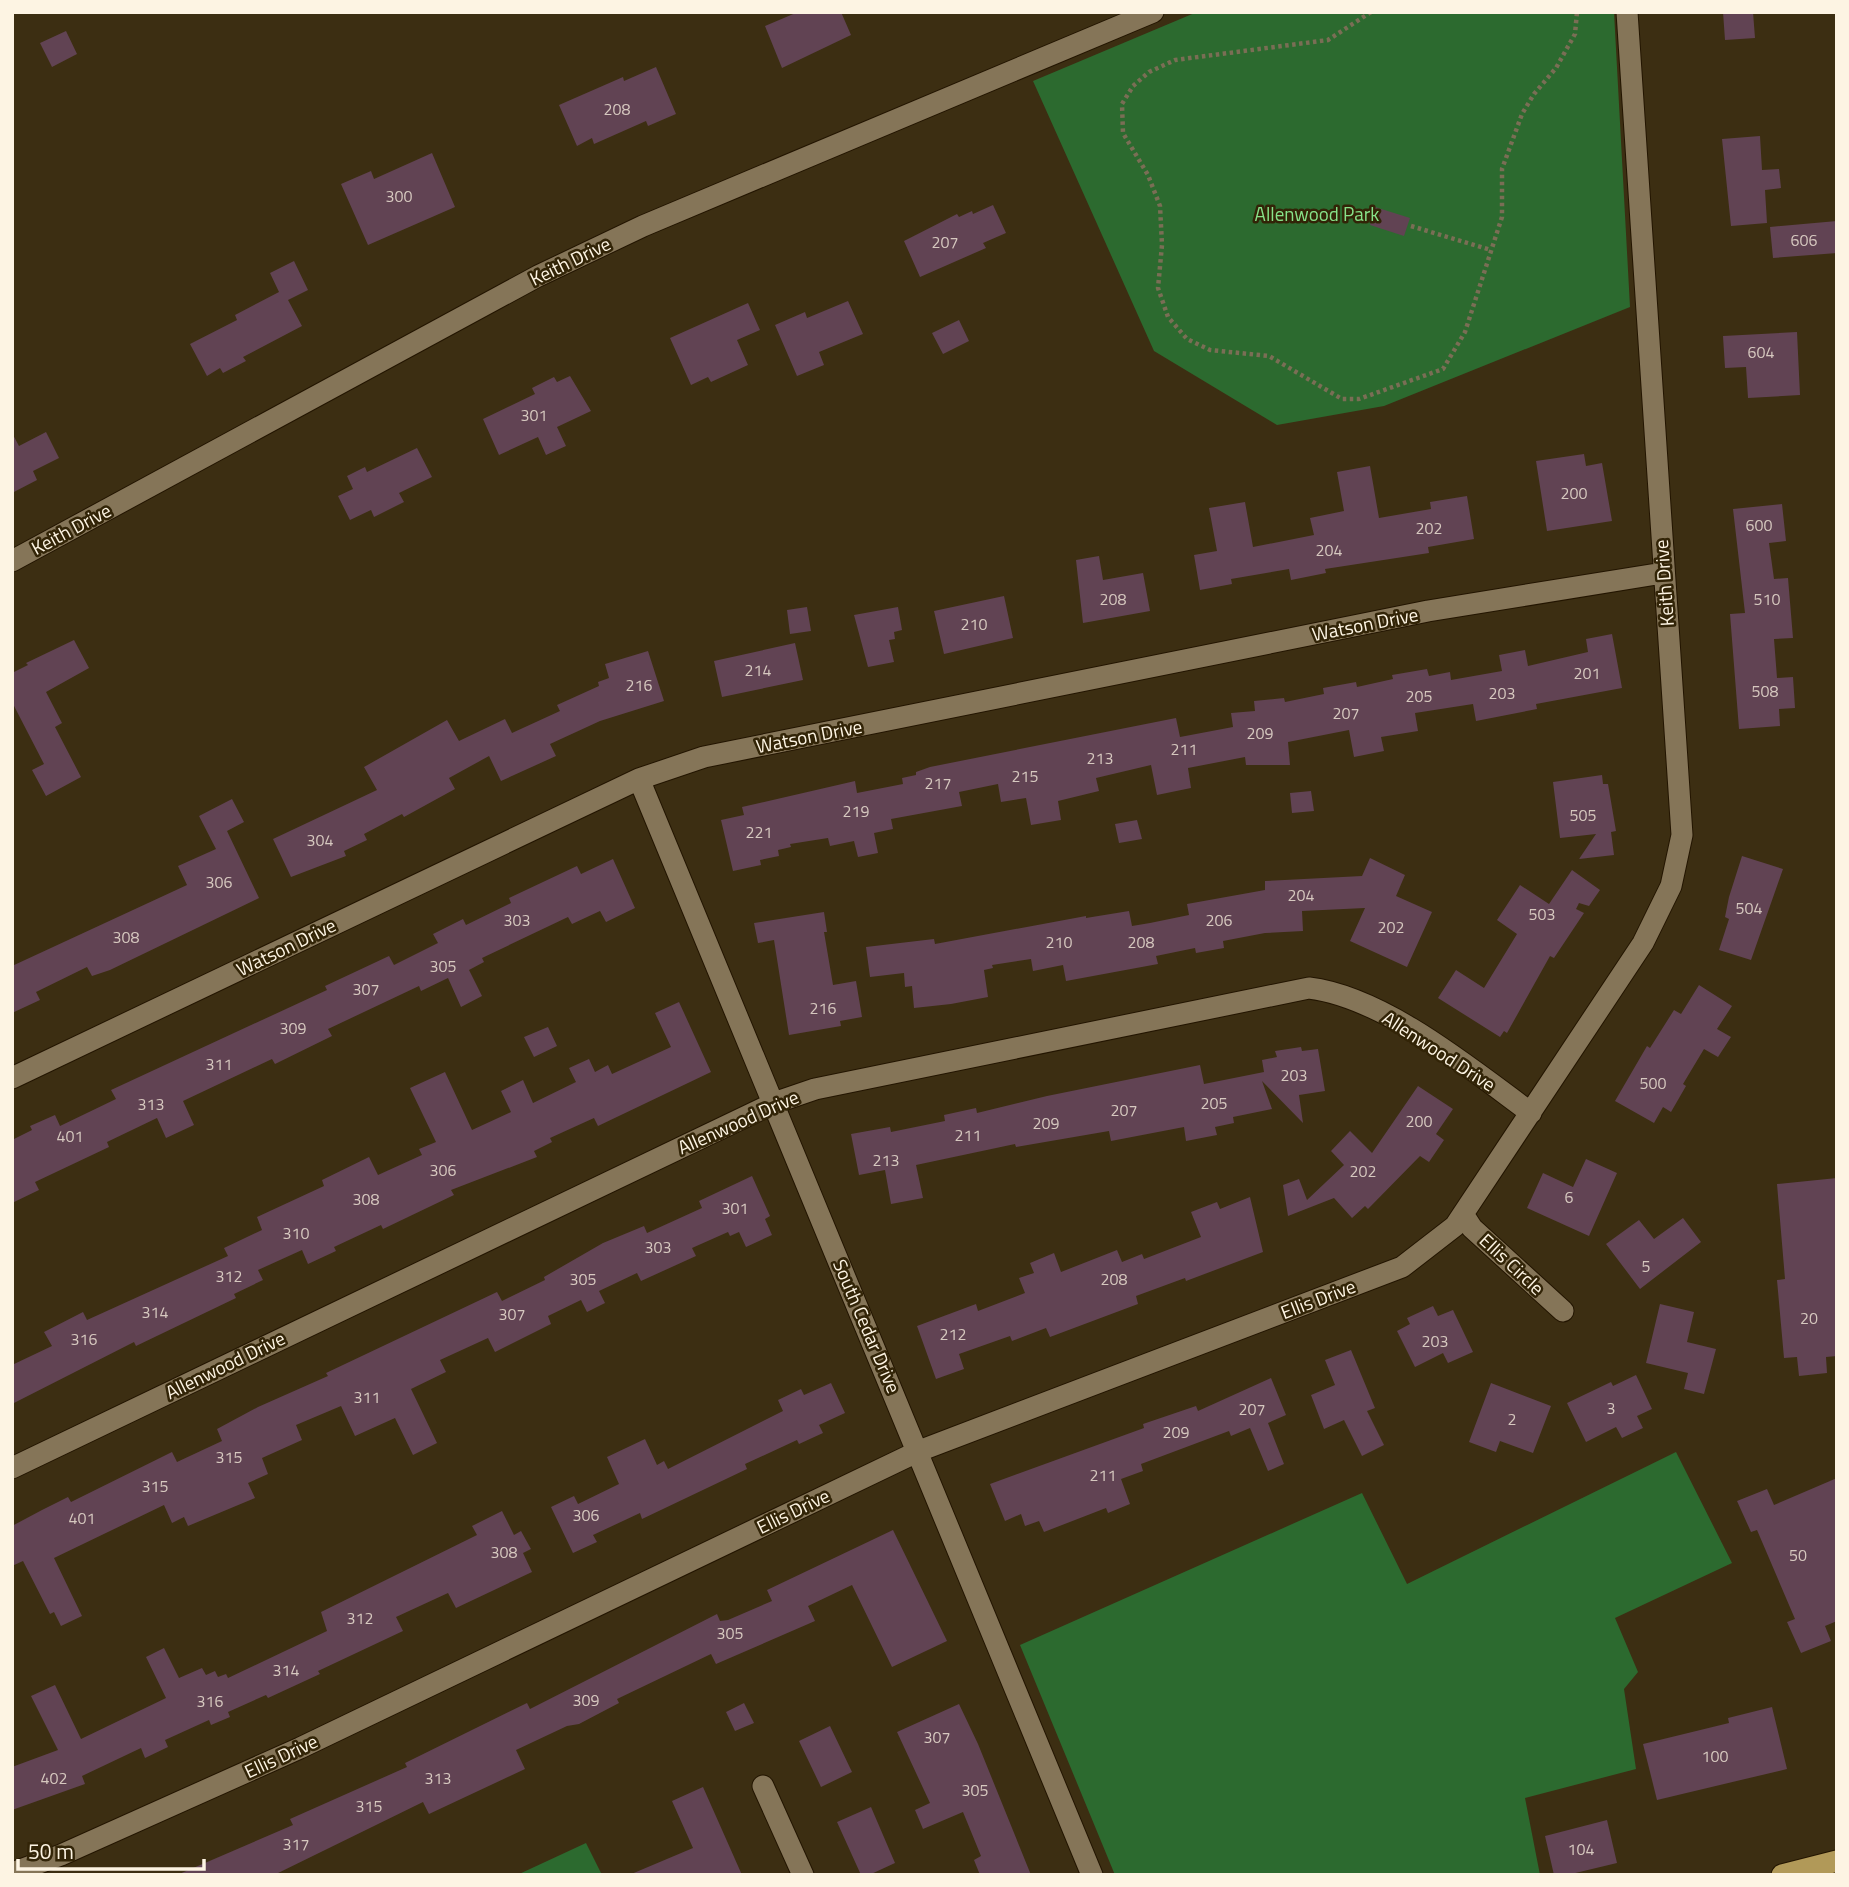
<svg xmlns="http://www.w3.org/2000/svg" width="1849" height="1887" viewBox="0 0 1849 1887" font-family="'Titillium Web',sans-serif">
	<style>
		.green { fill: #2c6a2f }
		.building { fill: #614353 }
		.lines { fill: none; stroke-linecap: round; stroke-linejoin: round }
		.minor-casing { stroke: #231500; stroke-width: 23 }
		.major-casing { stroke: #231500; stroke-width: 23 }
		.path { stroke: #7a6e55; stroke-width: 4.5; stroke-dasharray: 3.5 3.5; stroke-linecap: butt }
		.minor { stroke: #857558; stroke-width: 21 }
		.major { stroke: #b19958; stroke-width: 21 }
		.labels { text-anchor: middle; stroke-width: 5; stroke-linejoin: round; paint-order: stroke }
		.number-label { font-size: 16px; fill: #d6c8bf }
		.park-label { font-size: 19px; fill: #87e289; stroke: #322407 }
		.street-label { font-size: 19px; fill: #fdf4e3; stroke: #322407 }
	</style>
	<rect width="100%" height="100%" fill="#3c2e12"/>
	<!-- green -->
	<path class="green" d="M1197,12H1614L1630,307L1384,406L1277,425L1154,351L1033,81Z
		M1676,1452L1732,1563L1615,1618L1638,1672L1624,1689L1636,1769L1525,1798L1540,1875H1115L1020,1645L1362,1493L1407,1584Z
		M586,1843L602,1875H517Z"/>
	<!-- building -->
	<path class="building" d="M798,12H841L851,35L782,68L765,26Z
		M1723,12H1753L1755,38L1725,40Z
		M66,31L77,54L52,67L40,43Z
		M656,67L676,114L648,126L646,121L594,144L592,138L577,146L559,105L623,77L624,81Z
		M1760,136L1762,170L1779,169L1781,188L1765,190L1767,223L1731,226L1722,139Z
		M432,153L455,207L368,245L341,184L371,171L374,179Z
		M993,205L1006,233L983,243L986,248L920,277L904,241L957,214L959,217L972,211L973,214Z
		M1375,207L1410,218L1404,236L1370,225Z
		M1837,221V253L1773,258L1770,227Z
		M294,261L308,290L288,300L302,326L243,357L246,361L223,373L220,368L207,376L190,344L237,320L235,315L279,292L270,273Z
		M848,301L863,334L819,352L824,365L797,376L775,325L805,312L807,318Z
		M748,303L760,330L737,340L748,365L711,382L708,377L691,385L670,338Z
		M959,320L969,341L943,354L932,333Z
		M1797,332L1800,395L1748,398L1746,367L1725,368L1723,336Z
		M570,376L591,411L557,427L566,446L546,455L538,437L499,455L483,419L535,394L532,388L554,377L557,382Z
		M46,432L59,458L33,471L37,480L12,493V433L19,446Z
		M417,448L432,477L399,493L404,502L374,517L371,510L350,520L338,496L353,489L347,476L365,467L367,472Z
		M1584,454L1586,466L1602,463L1612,521L1547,531L1536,461Z
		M1370,466L1379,518L1431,509L1430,502L1467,496L1474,539L1428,547L1429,553L1325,569L1326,573L1291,580L1289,569L1231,579L1232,584L1200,590L1194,555L1217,551L1209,508L1245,502L1253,547L1314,535L1310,518L1344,511L1337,472Z
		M1782,504L1786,541L1769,543L1774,579L1788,578L1793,638L1774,639L1777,678L1793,677L1795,708L1779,709L1780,726L1739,729L1730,614L1745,613L1733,509Z
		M1099,556L1103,580L1143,573L1150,611L1083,623L1076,560Z
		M1004,596L1013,638L944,654L934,611Z
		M807,607L811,631L790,634L787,610Z
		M898,607L902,630L894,632L895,639L889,640L894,662L868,667L854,615Z
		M1612,634L1622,688L1536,704L1537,709L1476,721L1473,704L1415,713L1418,731L1381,737L1384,751L1354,757L1349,730L1288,742L1290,765H1246L1245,757L1188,768L1191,788L1157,795L1151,765L1096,778L1099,791L1058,801L1061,820L1031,825L1026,798L1001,802L998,784L959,792L962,806L891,819L893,829L874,833L878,853L858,857L854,841L830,846L828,838L790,844L791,847L778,850L779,856L760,860L761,865L733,871L721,820L744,815L742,807L855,781L857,793L903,784L902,778L916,775V772L930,767L1176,718L1180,737L1233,727L1231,713L1255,711L1254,701L1284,698L1285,702L1324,694L1323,688L1356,682L1357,687L1393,679L1392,675L1427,669L1429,676L1450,672L1451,680L1502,671L1499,655L1525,650L1528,666L1588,652L1586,639Z
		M74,640L89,668L46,692L62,723L55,727L81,777L46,796L32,770L44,764L12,702V673L28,665L26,663Z
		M795,643L803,680L722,697L714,661Z
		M648,651L664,701L600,721L550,744L556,756L501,781L489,756L449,778L455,789L404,817L402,814L364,834L367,840L344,851L346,856L291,877L273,839L377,790L364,767L447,720L459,741L505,719L512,733L560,711L557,705L599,686L598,682L609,678L605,664Z
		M1602,775L1603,784H1608L1616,831L1611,832L1614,855L1579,859L1596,834L1560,838L1553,782Z
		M1311,791L1314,811L1292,813L1290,793Z
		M232,799L244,822L227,831L259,898L110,970L92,976L87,967L36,992L40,1000L12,1013V966L187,885L178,866L216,849L199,816Z
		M1137,820L1142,839L1119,843L1115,824Z
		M1742,856L1783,869L1751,960L1719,950L1729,919L1725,917L1729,897Z
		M1370,858L1405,875L1396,896L1432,912L1407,967L1350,941L1365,908L1302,911L1303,931L1265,933L1223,941L1224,948L1196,953L1195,948L1156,956L1158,964L1066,981L1063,965L1033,971L1031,959L992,965L993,968L984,970L988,997L951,1004L914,1008L912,986L905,987L904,973L870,977L866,947L934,939L935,944L1086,916V918L1129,911L1132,926L1150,923L1189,915L1187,904L1265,890V881L1362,876Z
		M613,859L635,908L606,922L600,911L572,924L568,917L482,958L484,962L469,970L482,996L461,1007L448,978L421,991L419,986L328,1029L332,1036L275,1064L272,1059L183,1101L194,1125L166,1138L157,1118L107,1142L109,1147L35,1182L39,1190L12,1203V1140L32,1130L30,1126L55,1115L60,1126L116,1099L111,1090L327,990L325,986L389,956L394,965L438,943L433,934L463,919L466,925L511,903L509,898L577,866L581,874Z
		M1572,870L1600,890L1589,906L1579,903L1576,909L1584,913L1554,958L1550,956L1507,1033L1504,1031L1500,1037L1438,998L1456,970L1484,988L1517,934L1497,920L1520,885L1549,904Z
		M824,912L827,932H824L833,985L856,981L862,1017L840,1021L841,1026L789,1035L774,940L758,943L754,923Z
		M1699,985L1732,1006L1717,1029L1731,1037L1718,1057L1704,1049L1683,1084L1686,1086L1671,1112L1663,1107L1654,1123L1615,1101L1647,1046L1650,1048L1674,1010L1681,1014Z
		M679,1002L711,1072L598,1126L594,1118L550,1138L552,1142L534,1151L537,1157L451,1190L454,1195L383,1229L381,1225L334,1247L336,1251L308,1264L302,1250L258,1270L263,1280L234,1294L236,1298L136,1346L134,1342L12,1404V1365L52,1346L44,1332L83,1312L87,1320L228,1256L224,1248L262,1230L257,1217L324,1186L322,1180L369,1157L378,1175L422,1155L419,1149L436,1142L410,1088L445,1072L472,1130L511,1112L501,1091L523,1080L533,1103L576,1082L569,1068L589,1059L595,1072L608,1065L612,1074L671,1047L655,1013Z
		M548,1027L557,1046L534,1057L524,1037Z
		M1301,1047L1302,1051L1318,1049L1325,1091L1299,1095L1303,1123L1262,1081L1272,1109L1233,1117L1234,1123L1215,1127L1217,1135L1186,1141L1184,1127L1111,1141L1109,1131L1016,1147L1015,1144L916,1165L923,1198L891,1204L885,1170L859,1175L851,1134L890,1127L891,1132L945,1121L944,1115L976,1108L977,1113L1047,1096L1200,1065L1204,1084L1264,1072L1262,1060L1277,1057L1275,1051Z
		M1418,1086L1453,1109L1436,1134L1444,1140L1429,1162L1420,1156L1368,1209L1365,1206L1352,1218L1334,1198L1288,1216L1283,1185L1299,1179L1307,1200L1344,1165L1331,1151L1350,1131L1372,1153Z
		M1586,1159L1617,1173L1589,1236L1527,1208L1543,1173L1573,1187Z
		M752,1176L770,1216L765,1219L772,1235L746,1247L739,1232L730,1236L728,1232L692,1248L696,1256L641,1281L637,1273L599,1291L605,1303L587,1312L581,1300L548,1316L551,1324L495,1352L488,1338L440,1360L446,1372L411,1389L437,1443L413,1455L395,1418L355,1436L341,1406L296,1425L302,1440L262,1458L268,1474L248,1483L255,1498L188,1526L184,1517L172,1523L164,1505L54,1558L82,1616L61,1626L54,1612L50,1614L23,1561L12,1566V1526L42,1510L68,1497L71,1502L172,1452L177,1462L222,1441L217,1429L258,1407L328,1376L326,1373L497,1292L502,1301L545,1280L544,1277L603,1243L644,1226L647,1233L702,1208L699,1201Z
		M1837,1178V1356L1826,1357L1827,1373L1799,1376L1797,1357L1784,1358L1777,1280L1785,1279L1777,1184Z
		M1250,1197L1263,1252L1186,1281L1185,1278L1136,1296L1138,1304L1050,1337L1046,1328L1012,1341L1010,1336L959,1354L964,1369L936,1379L917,1326L976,1304L978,1311L1025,1293L1019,1278L1034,1273L1030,1263L1054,1253L1061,1272L1117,1250L1122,1262L1142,1254L1144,1259L1201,1237L1191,1212L1217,1202L1220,1209Z
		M1683,1218L1701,1242L1640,1289L1606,1244L1639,1220L1654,1239Z
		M1660,1304L1694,1312L1687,1342L1716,1349L1704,1394L1684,1389L1688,1373L1646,1363Z
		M1433,1306L1438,1316L1453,1310L1473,1352L1448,1363L1443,1353L1415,1367L1397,1331L1410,1324L1407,1318Z
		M1351,1350L1375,1408L1367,1411L1384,1445L1362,1456L1344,1420L1324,1429L1311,1395L1335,1385L1325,1360Z
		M1636,1375L1652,1409L1637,1416L1643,1428L1622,1438L1616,1427L1586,1442L1567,1403L1611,1382L1613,1386Z
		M1271,1378L1286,1415L1268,1423L1284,1464L1268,1471L1250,1428L1231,1436L1229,1431L1141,1464L1143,1471L1121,1479L1130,1504L1108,1513L1106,1508L1044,1532L1039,1521L1025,1526L1021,1514L1005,1521L990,1484L1144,1428L1143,1424L1196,1406L1198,1411Z
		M831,1383L845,1413L819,1425L823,1433L799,1444L797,1440L745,1464L747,1469L642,1519L640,1513L593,1535L597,1542L573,1553L551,1507L574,1496L578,1504L619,1484L607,1457L645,1439L657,1465L664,1461L668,1469L783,1411L778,1400L801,1389L804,1395Z
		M1491,1383L1551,1406L1533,1453L1500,1441L1496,1452L1469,1442Z
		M1837,1478V1621L1825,1626L1831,1641L1801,1653L1787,1622L1795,1619L1757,1530L1751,1532L1737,1501L1767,1489L1774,1505Z
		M502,1511L514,1535L521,1531L531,1549L523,1553L532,1572L456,1608L448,1593L396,1617L403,1631L318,1671L320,1674L268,1698L266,1695L228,1712L230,1717L211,1725L209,1720L165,1740L168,1747L145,1758L141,1748L82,1776L85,1784L12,1810V1767L58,1750L31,1696L55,1685L81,1739L166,1698L146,1657L164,1648L179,1678L202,1668L206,1675L215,1671L218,1677L226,1674L228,1678L327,1631L321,1612L477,1535L472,1526Z
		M893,1530L947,1641L892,1667L852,1585L808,1606L815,1621L716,1664L711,1654L617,1699L619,1703L579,1724L567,1726L516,1750L525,1769L429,1814L423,1802L274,1875H177L293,1825L290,1819L407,1767L405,1763L527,1703L530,1709L717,1614L720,1621L728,1620L772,1601L767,1590Z
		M744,1703L754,1723L735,1731L726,1712Z
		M959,1704L978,1744L1031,1875H980L974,1860L981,1856L963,1812L923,1829L915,1810L930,1803L897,1732Z
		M1772,1707L1787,1769L1657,1800L1643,1744L1729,1723L1728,1718Z
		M830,1726L852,1772L821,1787L799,1741Z
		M703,1787L742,1875H629L693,1848L672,1801Z
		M871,1807L895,1863L869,1875H861L837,1822Z
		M1607,1820L1617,1863L1567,1875H1554L1545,1836Z"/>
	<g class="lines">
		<defs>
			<path id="minor" d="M12,561L538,276L643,226L1153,12
				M639,779L1092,1875
				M12,1078L639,779L704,757L1428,611L1663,573
				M1463,1214L1472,1228L1563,1311
				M12,1468L774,1103L815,1089L1309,988C1384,997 1471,1069 1531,1113
				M763,1786L803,1875
				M12,1873L61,1855L300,1748L919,1451L1402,1267L1455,1226L1643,943L1671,886L1682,835L1627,12"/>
			<path id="major" d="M1782,1875L1837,1861"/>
		</defs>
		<!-- minor casing -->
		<use href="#minor" class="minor-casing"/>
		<!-- major casing -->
		<use href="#major" class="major-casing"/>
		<!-- path -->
		<path class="path" d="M1371,12L1328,40L1175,60L1149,72L1133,86L1122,104L1123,133L1148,175L1160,206L1162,245L1158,288L1168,317L1187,339L1210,350L1269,356L1342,399H1359L1443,369L1465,332L1502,217V169L1522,114L1534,94L1556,68L1575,34L1577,12
			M1411,226L1491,250"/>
		<!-- minor -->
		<use href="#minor" class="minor"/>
		<!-- major -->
		<use href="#major" class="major"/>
	</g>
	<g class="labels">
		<!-- number labels -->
		<g class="number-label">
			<text x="617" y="115">208</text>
			<text x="399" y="202">300</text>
			<text x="1804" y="246">606</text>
			<text x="945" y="248">207</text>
			<text x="1761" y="358">604</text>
			<text x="534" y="421">301</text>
			<text x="1574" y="499">200</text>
			<text x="1759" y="531">600</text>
			<text x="1429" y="534">202</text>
			<text x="1329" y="556">204</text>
			<text x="1113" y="605">208</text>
			<text x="1767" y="605">510</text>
			<text x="974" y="630">210</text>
			<text x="758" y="676">214</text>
			<text x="1587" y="679">201</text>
			<text x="639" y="691">216</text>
			<text x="1765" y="697">508</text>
			<text x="1502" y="699">203</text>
			<text x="1419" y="702">205</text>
			<text x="1346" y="719">207</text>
			<text x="1260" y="739">209</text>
			<text x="1184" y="755">211</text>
			<text x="1100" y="764">213</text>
			<text x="1025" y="782">215</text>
			<text x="938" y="789">217</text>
			<text x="856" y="817">219</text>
			<text x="1583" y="821">505</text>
			<text x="759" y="838">221</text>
			<text x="320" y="846">304</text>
			<text x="219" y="888">306</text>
			<text x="1301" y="901">204</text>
			<text x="1749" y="914">504</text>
			<text x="1542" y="920">503</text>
			<text x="517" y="926">303</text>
			<text x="1219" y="926">206</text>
			<text x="1391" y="933">202</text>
			<text x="126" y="943">308</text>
			<text x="1059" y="948">210</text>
			<text x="1141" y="948">208</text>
			<text x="443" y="972">305</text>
			<text x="366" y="995">307</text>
			<text x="823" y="1014">216</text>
			<text x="293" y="1034">309</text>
			<text x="219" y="1070">311</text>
			<text x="1294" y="1081">203</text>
			<text x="1653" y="1089">500</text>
			<text x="1214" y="1109">205</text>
			<text x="151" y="1110">313</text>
			<text x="1124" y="1116">207</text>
			<text x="1419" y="1127">200</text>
			<text x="1046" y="1129">209</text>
			<text x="968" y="1141">211</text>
			<text x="70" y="1142">401</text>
			<text x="886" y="1166">213</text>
			<text x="443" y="1176">306</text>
			<text x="1363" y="1177">202</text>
			<text x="1569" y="1203">6</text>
			<text x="366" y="1205">308</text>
			<text x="735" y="1214">301</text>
			<text x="296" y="1239">310</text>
			<text x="658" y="1253">303</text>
			<text x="1646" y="1272">5</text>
			<text x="229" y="1282">312</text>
			<text x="583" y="1285">305</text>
			<text x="1114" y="1285">208</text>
			<text x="155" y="1318">314</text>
			<text x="512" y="1320">307</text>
			<text x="1809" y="1324">20</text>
			<text x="953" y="1340">212</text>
			<text x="84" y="1345">316</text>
			<text x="1435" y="1347">203</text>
			<text x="367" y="1403">311</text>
			<text x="1611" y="1414">3</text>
			<text x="1252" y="1415">207</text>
			<text x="1512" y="1425">2</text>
			<text x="1176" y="1438">209</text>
			<text x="229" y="1463">315</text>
			<text x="1103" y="1481">211</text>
			<text x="155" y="1492">315</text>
			<text x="586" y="1521">306</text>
			<text x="82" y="1524">401</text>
			<text x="504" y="1558">308</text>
			<text x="1798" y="1561">50</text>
			<text x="360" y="1624">312</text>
			<text x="730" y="1639">305</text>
			<text x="286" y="1676">314</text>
			<text x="586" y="1706">309</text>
			<text x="210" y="1707">316</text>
			<text x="937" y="1743">307</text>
			<text x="1715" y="1762">100</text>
			<text x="54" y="1784">402</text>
			<text x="438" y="1784">313</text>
			<text x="975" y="1796">305</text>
			<text x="369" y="1812">315</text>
			<text x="296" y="1850">317</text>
			<text x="1581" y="1855">104</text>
		</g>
		<!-- park labels -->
		<g class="park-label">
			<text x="1317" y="221">Allenwood Park</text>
		</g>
		<!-- street labels -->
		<g class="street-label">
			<text transform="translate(570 261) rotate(-26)" y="7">Keith Drive</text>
			<text transform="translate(71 529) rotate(-28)" y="7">Keith Drive</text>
			<text transform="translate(1664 583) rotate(-94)" y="7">Keith Drive</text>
			<text transform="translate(1365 624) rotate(-11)" y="7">Watson Drive</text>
			<text transform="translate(809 736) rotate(-11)" y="7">Watson Drive</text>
			<text transform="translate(286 947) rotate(-26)" y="7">Watson Drive</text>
			<text transform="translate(1439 1051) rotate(33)" y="7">Allenwood Drive</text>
			<text transform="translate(738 1122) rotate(-24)" y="7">Allenwood Drive</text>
			<text transform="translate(1512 1264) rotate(43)" y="7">Ellis Circle</text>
			<text transform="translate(1318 1299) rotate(-21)" y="7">Ellis Drive</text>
			<text transform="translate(867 1326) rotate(67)" y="7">South Cedar Drive</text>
			<text transform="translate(225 1365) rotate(-26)" y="7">Allenwood Drive</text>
			<text transform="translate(793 1511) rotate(-26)" y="7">Ellis Drive</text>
			<text transform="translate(281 1756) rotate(-25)" y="7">Ellis Drive</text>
		</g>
	</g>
	<!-- border -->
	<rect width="1849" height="1887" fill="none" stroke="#fdf4e3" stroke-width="28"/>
	<!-- scale -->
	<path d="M18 1859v10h186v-10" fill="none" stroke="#fdf4e3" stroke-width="3.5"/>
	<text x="28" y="1859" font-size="21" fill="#fdf4e3" stroke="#322407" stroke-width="5" paint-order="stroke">50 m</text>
</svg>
